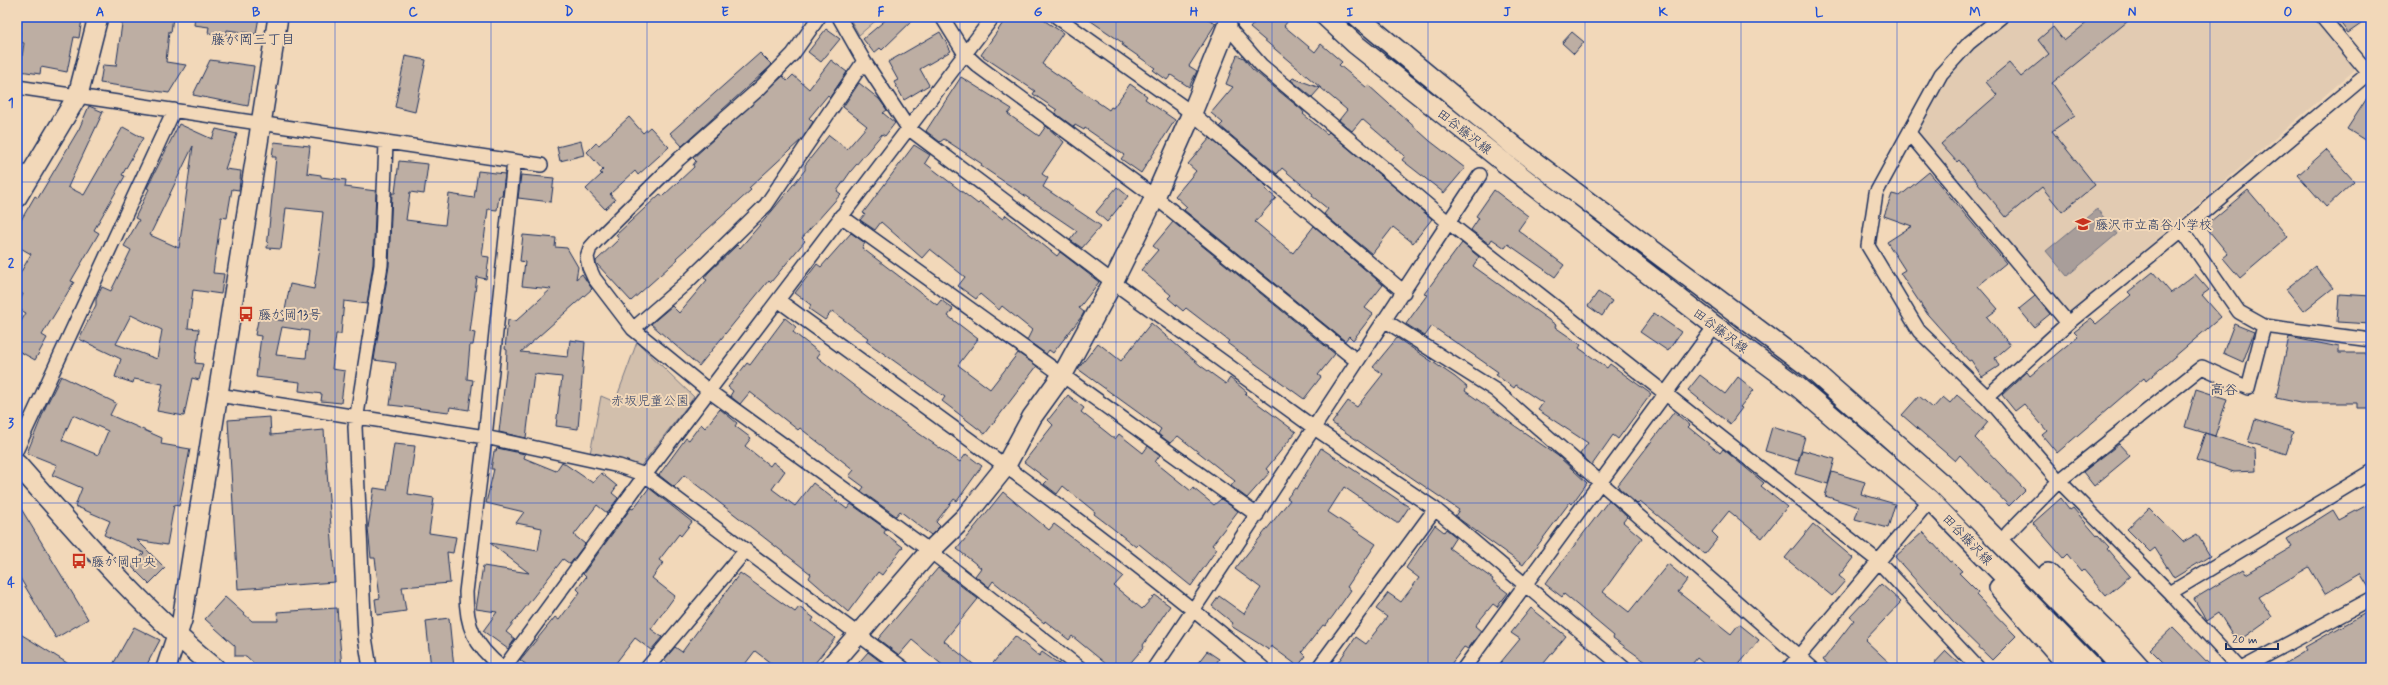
<svg xmlns="http://www.w3.org/2000/svg" width="2388" height="685" viewBox="0 0 2388 685" font-family="Mynerve,'Klee One',sans-serif">
	<style>
		.built { fill: #e2cbb2 }
		.green { fill: #d2bfac; stroke: #767785 }
		.water { fill: #a99e9a; stroke: #707282 }
		.building { fill: #bdaea3; stroke: #1b2f5e; fill-rule: evenodd }
		.lines { fill: none; stroke-linecap: round; stroke-linejoin: round }
		.street-casing { stroke: #1b2f5e; stroke-width: 16 }
		.secondary-casing { stroke: #1b2f5e; stroke-width: 22 }
		.street { stroke: #f2d8b9; stroke-width: 13 }
		.secondary { stroke: #f2d8b9; stroke-width: 19 }
		.grid { fill: none; stroke: #1d4ed8; stroke-width: 1; stroke-opacity: 0.55 }
		.labels { text-anchor: middle; stroke-width: 4; stroke-linejoin: round; paint-order: stroke }
		.street-label { font-size: 13px; fill: #1b2f5e; stroke: #f2d8b9 }
		.poi-label { font-size: 13px; fill: #1b2f5e; stroke: #f2d8b9; text-anchor: start }
		.park-label { font-size: 13px; fill: #36456a; stroke: #f2d8b9 }
		.neighbourhood-label { font-size: 14px; fill: #1b2f5e; stroke: #f2d8b9 }
		.neatline { fill: none; stroke: #1d4ed8; stroke-width: 1.5 }
		.grid-label { font-size: 13px; text-anchor: middle; font-weight: bold; fill: #1d4ed8 }
	</style>
	<rect width="100%" height="100%" fill="#f2d8b9"/>
	<filter id="ink" filterUnits="userSpaceOnUse"><feTurbulence type="fractalNoise" baseFrequency=".025" numOctaves="2"/><feDisplacementMap in="SourceGraphic" scale="8" xChannelSelector="R" yChannelSelector="G"/><feConvolveMatrix kernelMatrix="1 2 1 2 8 2 1 2 1" color-interpolation-filters="sRGB"/></filter>
	<g filter="url(#ink)">
		<!-- built -->
		<path class="built" d="M2013,17H2316L2357,68L2073,311L2063,310L1921,139L1919,130L1946,81L1976,46Z"/>
		<!-- green -->
		<path class="green" d="M849,17H880L859,35Z
			M637,342L694,397L636,472L589,459L601,396L615,402Z"/>
		<!-- water -->
		<path class="water" d="M2097,209L2117,234L2067,276L2046,251Z"/>
		<!-- building -->
		<path class="building" d="M22,17L82,19L79,38L74,37L67,72L41,67L40,74L20,71L24,43L19,42Z
			M123,17H173L171,32L169,31L166,62L186,65L169,93L100,83L103,65L116,66Z
			M195,17H259L256,34L227,30L226,35L208,33L209,27L194,25Z
			M889,17H916L882,50L880,48L874,53L863,39Z
			M1007,17H1039L1063,33L1042,64L1109,110L1111,107L1113,108L1130,84L1147,96L1145,99L1175,120L1141,173L1121,159L1124,155L1085,128L1084,130L1075,125L1074,127L1055,113L1057,110L1033,94L1035,91L981,55Z
			M1085,17H1204L1216,23L1189,66L1197,71L1189,87L1171,75L1167,80L1153,70L1155,68L1122,45L1123,43Z
			M1259,17H1291L1284,26L1315,52L1321,44L1342,62L1339,65L1366,87L1368,85L1430,141L1465,168L1444,193L1402,160L1405,156L1362,119L1352,131L1339,120L1347,110L1250,28Z
			M2094,17H2133L2052,83L2075,115L2052,131L2095,185L2062,212L2042,187L2006,217L1959,160L1957,162L1941,144L1997,95L1986,82L2009,63L2021,77L2049,54L2038,40L2053,27L2064,41Z
			M2336,17H2371L2348,33Z
			M826,29L840,39L821,62L808,52Z
			M940,32L951,51L920,69L929,85L904,100L894,82L898,80L888,62Z
			M1572,32L1584,42L1574,54L1562,43Z
			M760,53L772,65L682,146L670,133Z
			M1237,55L1244,58L1252,69L1302,110L1304,113L1303,114L1327,134L1329,132L1432,219L1413,243L1393,227L1372,254L1324,214L1328,209L1312,196L1313,194L1282,168L1277,174L1220,126L1223,123L1211,113L1233,87L1226,84Z
			M405,56L426,60L415,112L395,107Z
			M210,60L254,66L248,106L193,95Z
			M831,60L847,72L830,97L828,95L809,118L813,122L802,139L749,188L751,190L676,258L678,259L631,301L596,263V261L619,239L616,235L660,194L663,196L694,167L693,165L696,161L693,158L783,76L787,81L793,75L809,89Z
			M961,77L1012,109L1008,114L1039,136L1046,126L1064,142L1042,174L1048,178L1043,187L1101,226L1082,248L1070,240L1077,231L981,166L982,164L944,139L940,142L926,131Z
			M1293,78L1320,88L1312,97L1291,80Z
			M859,83L879,99L887,110L883,113L895,123L885,136L882,134L851,171L837,191L841,194L802,238L805,241L771,282L769,280L699,366L651,324L672,306L679,313L707,280L704,278L708,273L737,245L740,248L772,211L805,170V165L829,135L847,149L867,126L843,107Z
			M2371,92V144L2347,129Z
			M89,106L103,112L68,187L84,195L123,127L143,138L122,175L125,176L94,230L99,233L71,281L74,282L42,335L47,338L35,360L17,350V328L26,313L17,308L23,294L17,291V279L31,254L17,246V227L35,196L38,198L79,129Z
			M629,117L643,133L650,127L669,147L638,175L635,171L610,194L615,200L605,209L586,189L602,174L600,173L603,170L587,152L596,143L599,145Z
			M179,124L212,139L216,129L237,134L225,169L241,171L239,190L232,189L227,218L221,217L213,273L224,274L221,294L193,290L188,328L199,329L195,363L203,364L199,380L192,378L184,416L157,411L163,384L134,379L133,383L115,377L121,359L79,339L96,305V299L102,287L111,291L131,250L124,246L139,220L135,218L149,189L147,188ZM193,146L179,248L150,235ZM131,315L162,330L157,359L116,344Z
			M1210,138L1267,187L1265,189L1276,198L1255,222L1293,253L1314,226L1383,285L1365,308L1373,314L1353,340L1349,336L1345,341L1184,210L1187,207L1175,196L1196,171L1188,164Z
			M581,141L584,155L560,161L557,147Z
			M274,142L310,146L307,173L321,175V177L346,180L345,187L376,191L373,264L367,304L344,301L341,334H336L332,369L345,371L341,403L321,401L322,394L299,391L300,382L256,377L261,336L255,335L259,316L283,321L290,284L314,289L320,248H319L323,212L286,208L281,249L267,248L276,157H272ZM282,327L309,331L306,358L276,355Z
			M914,145L930,155L925,163L978,204L980,202L1003,219L1006,215L1057,256L1060,252L1099,282L1079,308L1084,312L1082,316L1053,353L1049,350L1046,354L1027,340L1032,330L1002,306L999,310L980,294L976,299L958,286L965,277L930,249L922,258L881,222L875,230L860,220L865,214L863,213Z
			M2326,150L2354,181L2326,207L2298,175Z
			M399,161L428,164L424,194L410,192L406,220L445,225L449,194L474,198L478,171L505,174L502,196H499L497,210L488,209L482,256L489,257L486,279L477,277L470,332L475,333L473,345H470L467,379L473,380L469,410L450,407L449,412L390,405L396,363L374,360L389,266L392,193H395Z
			M1929,172L2006,263L1978,286L1998,309L1987,317L2010,345L1995,358L1999,366L1982,377L1971,360L1969,361L1928,315L1900,273L1905,270L1887,242L1912,226L1884,216L1892,194L1900,196Z
			M521,175L554,178L551,202L518,198Z
			M1117,187L1128,196L1107,222L1096,212Z
			M1494,190L1528,216L1518,230L1564,265L1555,277L1508,244L1505,248L1492,239L1489,244L1471,230L1479,218L1476,216Z
			M2248,190L2288,237L2240,278L2223,258L2228,254L2205,226Z
			M1173,222L1335,354L1318,375L1321,377L1304,399L1227,343L1229,341L1186,308L1183,311L1168,298L1171,295L1141,270L1158,250L1153,246Z
			M851,233L865,243L862,248L937,305L941,300L953,309L948,316L978,339L958,365L990,389L1018,353L1037,366L985,434L942,401L945,397L866,341L868,338L832,311L825,320L809,309L811,305L795,293L817,264L821,267Z
			M523,235L556,238L555,247L567,248L578,267L576,279L582,274L592,289L521,352L568,357L570,340L585,342L578,429L556,426L562,377L534,374L526,438L499,432L506,372L507,350L505,349L508,320L516,321L551,289L522,286L525,262L520,261Z
			M1462,243L1479,257L1473,266L1556,325L1555,327L1581,345L1579,348L1607,368L1610,364L1651,394L1618,439L1613,435L1592,465L1580,454L1588,443L1538,410L1543,403L1516,385L1514,388L1496,375L1498,372L1432,326L1425,336L1406,324L1427,295L1424,294Z
			M2315,266L2333,288L2304,311L2286,289Z
			M2153,272L2171,293L2195,274L2209,290L2202,295L2221,317L2146,381L2144,378L2057,453L2042,435L2047,431L2024,404L2015,411L2002,395L2027,372L2030,376L2078,336L2074,332L2091,319L2096,324L2131,295L2128,292Z
			M1598,292L1612,301L1602,316L1588,306Z
			M2339,294L2371,296V324L2337,322Z
			M2035,296L2050,314L2034,327L2019,309Z
			M1654,313L1681,332L1668,351L1640,332Z
			M785,318L796,327L793,332L820,353L817,357L888,412L960,462L966,454L982,466L957,501L954,499L936,522L940,526L931,535L900,511L896,516L861,491L864,487L849,476L854,470L800,428L798,430L750,392L740,404L730,396L733,391L728,387L747,363L750,365Z
			M1151,323L1201,366L1226,384L1230,378L1247,392L1245,394L1296,432L1266,469L1270,472L1247,498L1231,486L1235,481L1178,436L1170,443L1158,434L1161,429L1078,369L1098,343L1121,361Z
			M2234,324L2254,332L2243,362L2223,353Z
			M2289,337L2339,347V353H2371V408H2357V403H2300L2276,398Z
			M1397,338L1455,377L1467,387L1465,391L1558,456L1587,483L1572,504L1570,502L1523,565L1455,516L1459,510L1332,423L1348,401L1357,407L1383,374L1373,367Z
			M1700,375L1725,394L1738,377L1754,390L1740,407L1742,408L1730,424L1688,390Z
			M61,376L116,403L110,415L162,438L161,444L190,449L179,506L174,505L167,545L137,540L165,568L149,584L131,566L144,553L104,535L110,521L75,506L82,488L52,475L57,465L27,453L46,406ZM73,415L108,431L98,455L62,440Z
			M2196,389L2227,399L2215,436L2185,427Z
			M1068,395L1084,408L1081,412L1115,439L1119,434L1143,453L1148,446L1160,455L1155,462L1191,491L1193,488L1214,505L1221,499L1238,511L1212,545L1217,549L1191,586L1139,544L1136,547L1111,527L1094,514L1095,512L1063,486L1057,494L1044,484L1048,480L1024,462L1053,425L1048,420Z
			M1957,395L1988,422L1975,438L2025,490L2009,506L1960,455L1955,461L1902,415L1919,396L1933,408L1943,397L1950,403Z
			M720,409L737,423L735,426L751,438L745,446L770,466L773,462L785,471L772,489L795,506L813,483L847,509L851,504L886,529L884,533L903,547L882,575L878,572L848,612L809,578L811,574L684,475L674,487L659,475L686,438L689,440L701,424L705,428Z
			M1674,412L1690,425L1688,427L1720,453L1723,449L1764,483L1761,486L1787,507L1762,538L1729,511L1712,532L1718,538L1705,554L1640,501L1637,504L1619,488L1618,485Z
			M270,417L271,435L324,430L335,582L238,589L228,420Z
			M2255,420L2293,432L2286,454L2248,442Z
			M1772,427L1805,437L1798,461L1765,451Z
			M2205,433L2255,449L2256,471L2234,472L2196,460Z
			M394,444L415,446L408,494L434,498L429,533L456,537L453,553L447,552L450,583L402,587L406,611L377,615L375,599L380,598L375,558H371L368,528L374,488L387,490Z
			M2119,444L2130,456L2094,486L2083,472Z
			M497,448L525,454L524,458L556,471L562,462L593,483L601,473L617,486L612,493L618,498L607,513L597,505L574,535L585,544L570,564L563,559L506,632L515,639L508,649L483,631L497,612L476,609L483,566L529,573L490,543L538,551L542,528L516,523L524,512L486,503L494,469H491L494,451H496Z
			M1321,448L1409,507L1399,522H1395L1344,487L1328,512L1376,544L1347,587L1351,590L1333,616L1325,626L1323,625L1302,652L1306,656L1298,666L1271,646L1269,650L1231,626L1233,623L1212,606L1219,596L1244,614L1261,588L1235,569L1290,500L1287,498L1295,488L1297,489Z
			M1802,450L1835,459L1828,484L1795,474Z
			M1832,472L1865,482L1861,494L1895,504L1888,528L1855,519L1859,507L1825,496Z
			M649,488L692,522L681,536L679,534L659,560L663,563L652,578L675,596L651,629L662,637L651,650L635,638L612,668H531L520,660L555,617L559,620L580,592L577,589L586,577L583,574L631,508L633,509Z
			M1003,492L1049,530L1054,524L1123,576L1114,586L1142,609L1155,595L1170,606L1143,645L1144,647L1126,668H1111L1072,636L1069,640L1045,621L1044,623L993,581L989,587L975,576L981,568L957,549Z
			M2061,498L2070,510L2073,508L2097,536L2098,535L2109,547L2107,549L2130,576L2106,596L2083,569L2081,571L2067,554L2063,558L2033,523Z
			M1609,500L1627,517L1623,522L1642,538L1603,592L1629,612L1668,564L1687,580L1678,592L1731,634L1739,624L1759,640L1736,668H1709L1697,658L1689,668H1654L1613,638L1614,636L1564,594L1562,597L1545,584Z
			M17,502L88,619L56,638L17,573Z
			M2371,503V591L2360,573L2325,594L2309,567L2259,597L2272,617L2237,642L2219,613L2207,621L2194,599L2243,569L2246,574L2292,547L2287,539L2333,510L2339,520Z
			M2149,508L2183,542L2197,534L2210,556L2174,578L2155,548L2150,552L2127,529Z
			M1813,524L1853,558L1839,576L1845,581L1832,596L1785,558Z
			M1435,525L1444,532L1446,529L1456,537L1449,548L1493,579L1492,581L1508,593L1497,607L1493,604L1475,626L1481,631L1468,649L1464,647L1448,668H1334L1356,637L1366,644L1387,617L1376,609L1388,593L1401,602L1419,578L1406,568Z
			M1923,532L1950,562L1952,561L1962,571L1959,573L1978,592L1976,595L2016,636L1992,660L1952,621L1895,557Z
			M938,568L978,599L944,641L978,668H946L912,640L899,655L878,639Z
			M740,573L795,612L799,607L814,618L812,621L835,638L811,668H777L755,651L742,668H674L664,660L675,647L682,652Z
			M1881,584L1901,602L1865,640L1895,668H1833L1823,660L1854,620L1850,617Z
			M225,597L252,621H278L277,612L337,608L342,668H259L246,656H235V646L205,619Z
			M1531,608L1566,636L1540,668H1496L1520,639L1511,633Z
			M2371,610V668H2277L2307,650L2305,647Z
			M449,618L454,668H431L426,621Z
			M134,627L160,640L145,668H111Z
			M2173,627L2213,668H2169L2150,649Z
			M17,632L32,641L75,668H17Z
			M1015,636L1039,656L1042,652L1065,668H989Z
			M1207,651L1219,659L1213,668H1194Z
			M1946,651L1964,668H1930Z
			M868,652L889,668H854Z"/>
		<g class="lines">
			<defs>
				<path id="street" d="M819,17L793,54L760,88L679,159L598,239L590,248L587,257L589,267L594,278L633,329L709,391L930,551L1080,668
					M839,17L864,61L908,128L1113,282L1313,427L1435,509L1624,668
					M942,17L965,54L978,66L1155,197L1357,361
					M1057,17L1192,113L1404,292
					M1230,17L1227,26L1261,65L1449,223L1878,561L1978,668
					M2001,17L1969,43L1941,74L1876,193L1868,246L1919,331L1987,397L2059,481L2170,593L2239,668
					M2322,17L2371,76
					M17,87L541,165
					M1909,133L2068,323
					M841,216L1257,515
					M778,300C942,420 1109,537 1263,668
					M1384,320L1495,390L1812,668
					M2264,326L2371,340
					M633,329L685,284L766,205L864,61
					M218,395L485,437L619,466L645,475L903,668
					M1987,397L2068,323L2182,230L2371,71
					M17,449L174,110
					M2008,533L2059,481L2202,367L2248,388L2264,326L2239,312L2182,230
					M2170,593L2371,472
					M370,668L365,637L355,427L381,265L386,143
					M502,668C474,645 466,627 466,592L485,437L514,161
					M504,668L645,475L993,17
					M647,668L746,550
					M1154,668C1265,505 1371,339 1480,175
					M1318,668L1435,509
					M1464,668L1715,326
					M1789,668L1930,500
					M2243,668L2371,599"/>
				<path id="secondary" d="M1326,17L1355,44L1502,161L1715,326L1798,387L1930,500L2093,668
					M1358,17L1515,147L1811,369L1942,484L2102,646L2122,668
					M17,197L78,95L98,17
					M17,464C80,535 141,608 215,668
					M2048,573L2113,637L2141,668
					M1999,588L2070,668
					M166,668L182,620L278,17
					M829,668L930,551L965,517L1005,467L1032,417L1063,374L1113,282L1155,197L1192,113L1227,26"/>
			</defs>
			<!-- street casing -->
			<use href="#street" class="street-casing"/>
			<!-- secondary casing -->
			<use href="#secondary" class="secondary-casing"/>
			<!-- street -->
			<use href="#street" class="street"/>
			<!-- secondary -->
			<use href="#secondary" class="secondary"/>
		</g>
	</g>
	<!-- grid -->
	<path class="grid" d="M178,17V668M335,17V668M491,17V668M647,17V668M803,17V668M960,17V668M1116,17V668M1272,17V668M1428,17V668M1585,17V668M1741,17V668M1897,17V668M2053,17V668M2210,17V668M17,182H2371M17,342H2371M17,503H2371"/>
	<!-- icons -->
	<defs>
		<symbol id="school-bare" viewBox="-9 -9 18 18"><path d="M0-5L7-2L0 1L-7-2ZM-4 1L0 2.5L4 1V4Q0 6-4 4Z" fill="#c8321e" stroke="#f2d8b9" stroke-width="2.5" paint-order="stroke"/></symbol>
		<symbol id="bus-bare" viewBox="-9 -9 18 18"><path d="M-5-6H5V4H4V6H2V4H-2V6H-4V4H-5ZM-3.5-4V0h7V-4ZM-3.5 1.2v1.5H-2V1.2ZM2 1.2v1.5H3.5V1.2Z" fill="#c8321e" stroke="#f2d8b9" stroke-width="2.5" paint-order="stroke"/></symbol>
	</defs>
	<g fill-rule="evenodd">
		<use href="#school-bare" x="2072" y="213" width="22" height="22"/>
		<use href="#bus-bare" x="235" y="303" width="22" height="22"/>
		<use href="#bus-bare" x="68" y="550" width="22" height="22"/>
	</g>
	<g class="labels">
		<!-- street labels -->
		<g class="street-label">
			<text transform="translate(1465 131) rotate(38)" y="5">田谷藤沢線</text>
			<text transform="translate(1721 330) rotate(37)" y="5">田谷藤沢線</text>
			<text transform="translate(1968 539) rotate(46)" y="5">田谷藤沢線</text>
		</g>
		<!-- poi labels -->
		<g class="poi-label">
			<text x="2095" y="229">藤沢市立高谷小学校</text>
			<text x="258" y="319">藤が岡13号</text>
			<text x="91" y="566">藤が岡中央</text>
		</g>
		<!-- park labels -->
		<g class="park-label">
			<text x="650" y="405">赤坂児童公園</text>
		</g>
		<!-- neighbourhood labels -->
		<g class="neighbourhood-label">
			<text x="253" y="44">藤が岡三丁目</text>
			<text x="2224" y="394">高谷</text>
		</g>
	</g>
	<!-- margin -->
	<rect width="2388" height="685" fill="none" stroke="#f2d8b9" stroke-width="44"/>
	<!-- scale -->
	<path d="M2226 643v6h52v-6" fill="none" stroke="#1b2f5e" stroke-width="2"/>
	<text x="2232" y="643" font-size="12" fill="#1b2f5e" stroke="#f2d8b9" stroke-width="3" paint-order="stroke">20 m</text>
	<rect x="22" y="22" width="2344" height="641" class="neatline"/>
	<g class="grid-label">
		<text x="100" y="16">A</text>
		<text x="256" y="16">B</text>
		<text x="413" y="16">C</text>
		<text x="569" y="16">D</text>
		<text x="725" y="16">E</text>
		<text x="881" y="16">F</text>
		<text x="1038" y="16">G</text>
		<text x="1194" y="16">H</text>
		<text x="1350" y="16">I</text>
		<text x="1507" y="16">J</text>
		<text x="1663" y="16">K</text>
		<text x="1819" y="16">L</text>
		<text x="1975" y="16">M</text>
		<text x="2132" y="16">N</text>
		<text x="2288" y="16">O</text>
		<text x="11" y="107">1</text>
		<text x="11" y="267">2</text>
		<text x="11" y="427">3</text>
		<text x="11" y="587">4</text>
	</g>
</svg>
